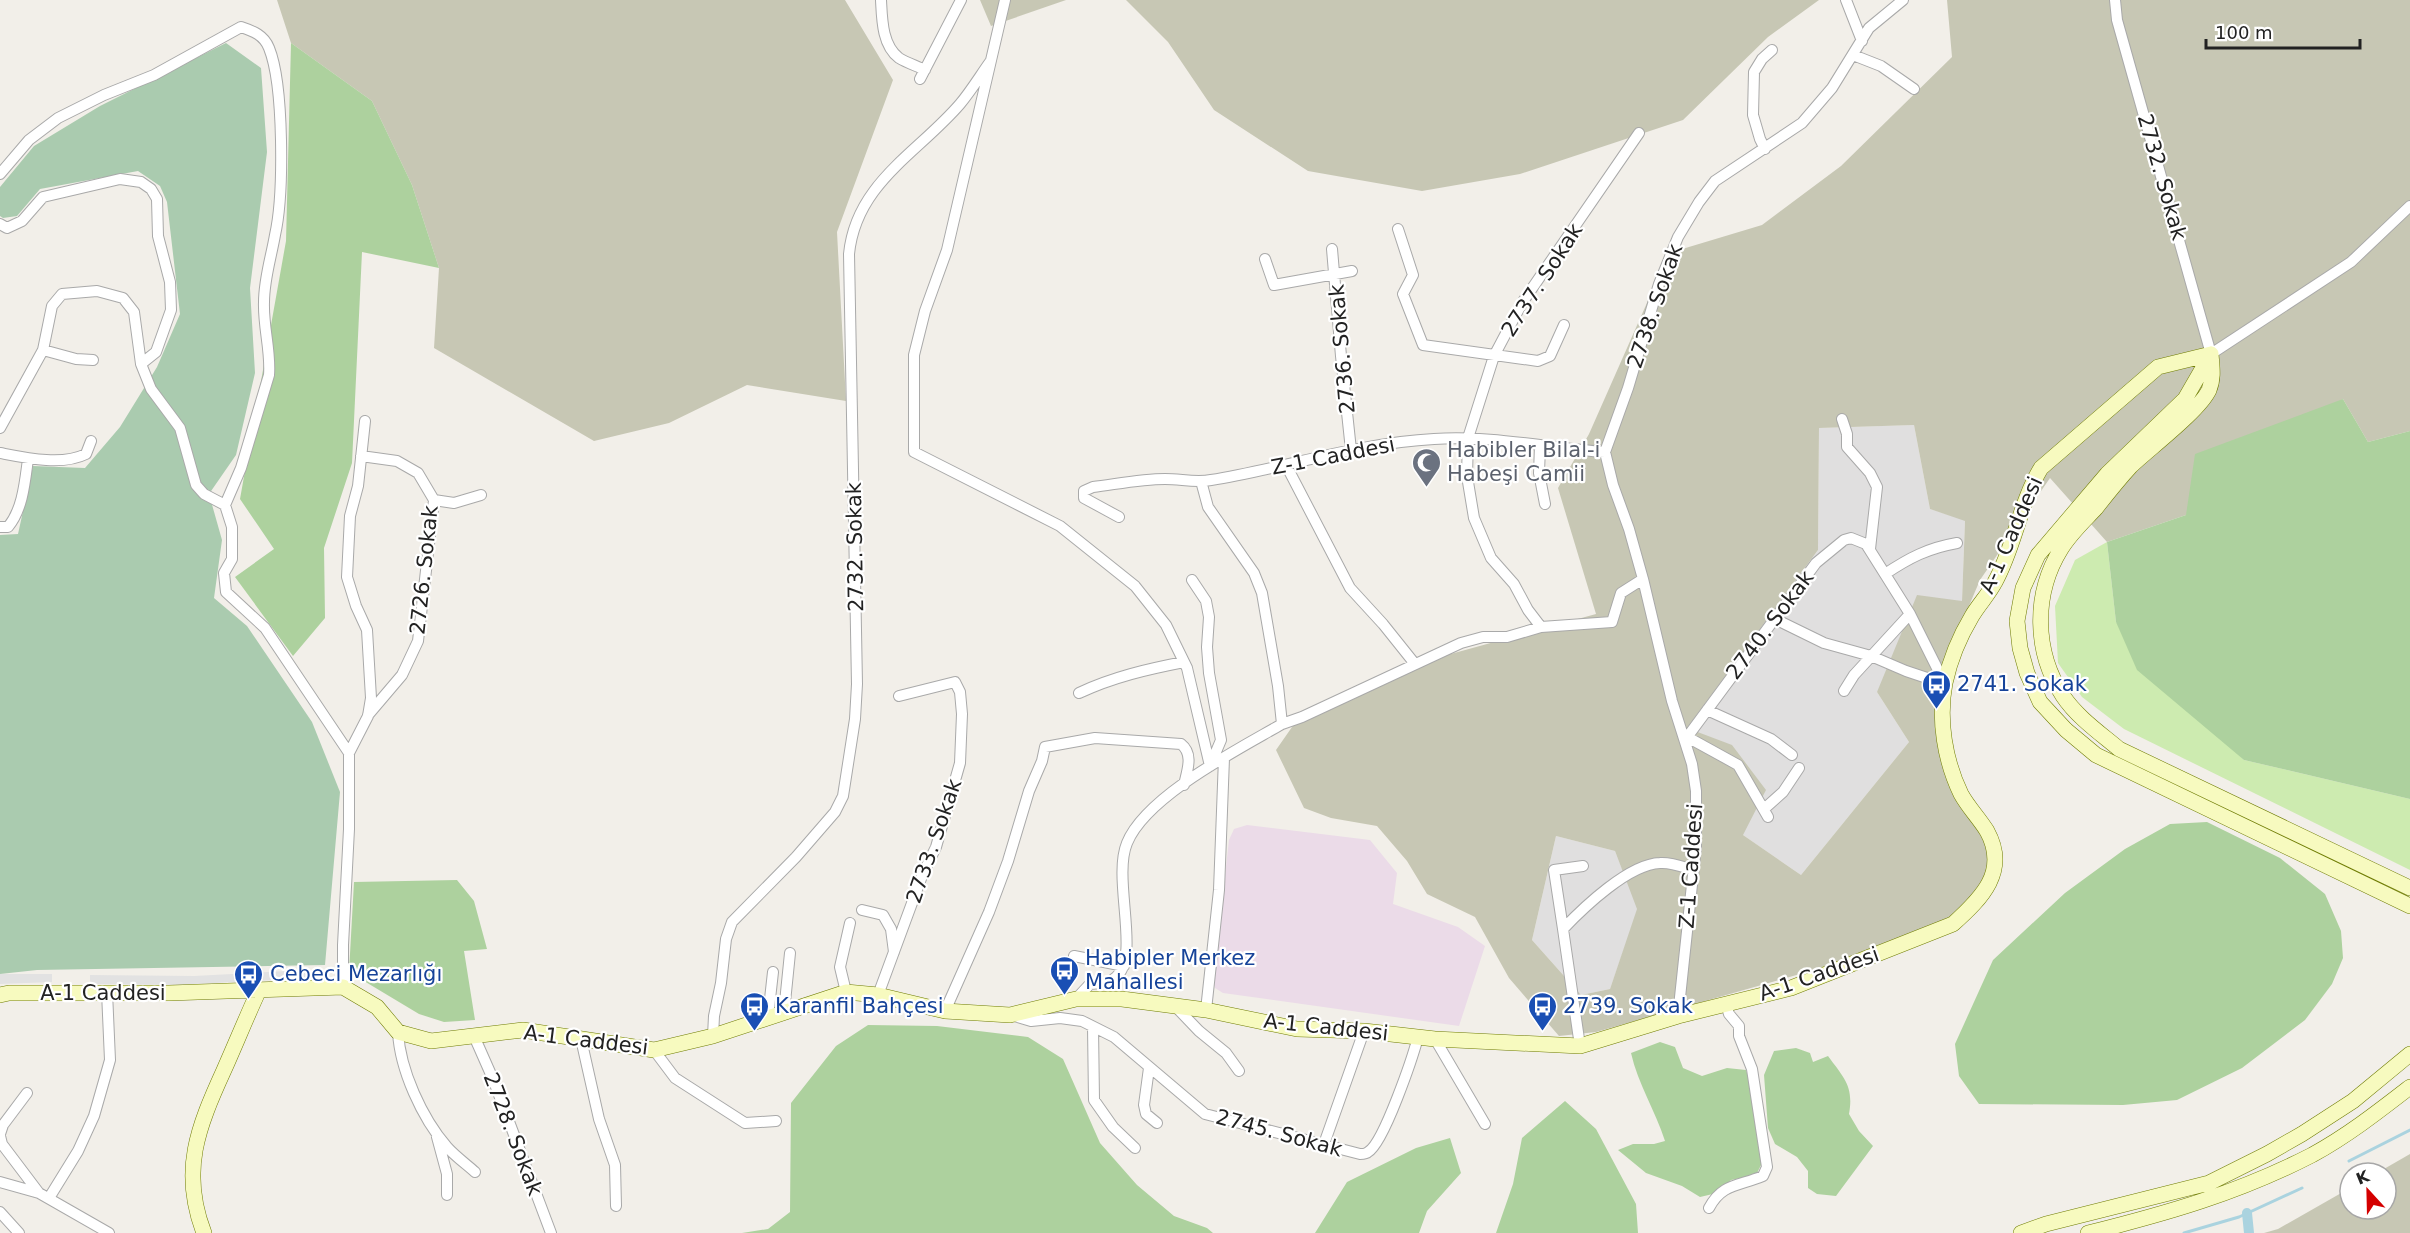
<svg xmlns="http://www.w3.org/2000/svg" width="2410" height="1233" viewBox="0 0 2410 1233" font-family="'DejaVu Sans',sans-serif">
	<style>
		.residential { fill: #e0dfdf }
		.industrial { fill: #ebdbe8 }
		.construction { fill: #c7c7b4; fill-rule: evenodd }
		.grass { fill: #cdebb0 }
		.forest { fill: #add19e }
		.cemetery { fill: #aacbaf }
		.parking { fill: #e2e2e2 }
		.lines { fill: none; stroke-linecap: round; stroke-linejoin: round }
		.stream { stroke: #aad3df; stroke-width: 3 }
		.canal { stroke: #aad3df; stroke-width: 10 }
		.minor-casing { stroke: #a9a9a9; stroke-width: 12 }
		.secondary-casing { stroke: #707d05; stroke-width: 16 }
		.minor { stroke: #fff; stroke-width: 10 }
		.secondary { stroke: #f7fabf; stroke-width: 15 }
		.labels { text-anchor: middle; stroke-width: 4.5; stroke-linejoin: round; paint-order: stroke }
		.street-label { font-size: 21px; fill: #222; stroke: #fff }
		.worship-label { font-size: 21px; fill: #5b616d; stroke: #fff; text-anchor: start }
		.transit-label { font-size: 21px; fill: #164399; stroke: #fff; text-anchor: start }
	</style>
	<rect width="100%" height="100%" fill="#f2efe9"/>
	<!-- residential -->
	<path class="residential" d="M1914,425L1930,509L1965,520L1962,601L1877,692L1909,742L1801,875L1743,835L1687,728L1818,550L1819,428Z
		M1556,836L1615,851L1638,909L1610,989L1581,995L1532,940Z"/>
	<!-- industrial -->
	<path class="industrial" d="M1247,825L1370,840L1397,873L1393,904L1458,927L1485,946L1459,1026L1223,993L1215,988L1213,980L1229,840L1234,829Z"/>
	<!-- construction -->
	<path class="construction" d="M277,0H845L893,80L837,232L846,401L747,385L669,423L594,441L434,348L439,268L412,185L372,101L291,43Z
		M980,0H1066L991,26Z
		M1126,0H1819L1768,37L1683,120L1520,174L1422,191L1308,171L1214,110L1168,42Z
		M1947,0H2410V431L2368,442L2343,399L2186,515L2107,542L2050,478L1980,580L1939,676L1943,748L1990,831L1989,882L1942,923L1814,970L1596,1032L1559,1036L1509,978L1475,917L1427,894L1407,861L1377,826L1331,818L1304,808L1276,750L1299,717L1418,663L1596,614L1558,488L1589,434L1669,253L1762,225L1841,166L1952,57ZM1914,425L1930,509L1965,521L1962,601L1917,595L1877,692L1909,742L1801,875L1743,835L1766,790L1732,745L1687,728L1818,550L1819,428ZM1556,836L1615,851L1637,909L1610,989L1581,995L1532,940Z
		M2410,1154V1233H2264L2278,1229L2350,1188V1209H2386V1173H2377Z"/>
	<!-- grass -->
	<path class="grass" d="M2107,542L2116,622L2244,760L2410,799V870L2124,729L2082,697L2058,663L2055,606L2075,560Z"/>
	<!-- forest -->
	<path class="forest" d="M291,43L372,101L412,185L439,268L362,252L352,463L324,548L325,618L293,656L235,577L274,549L240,499L286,241Z
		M2343,399L2368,442L2410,431V799L2244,760L2137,670L2116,622L2107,542L2186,515L2195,454Z
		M2207,822L2280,858L2325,894L2341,931L2343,958L2332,984L2305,1020L2242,1068L2177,1100L2123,1105L1979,1104L1959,1076L1955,1044L1993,960L2065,893L2125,849L2170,824Z
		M457,880L474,901L487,949L464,951L475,1020L444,1022L419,1014L349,972L354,882Z
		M868,1025L937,1026L1028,1037L1063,1059L1100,1143L1137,1185L1174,1216L1207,1228L1213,1233H742L768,1229L790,1212L791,1103L836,1046Z
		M1660,1042L1675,1047L1683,1068L1702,1076L1727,1068L1746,1070L1752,1088L1763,1161L1756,1175L1731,1180L1717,1193L1700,1197L1682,1186L1646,1173L1618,1150L1633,1144H1654L1665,1141C1655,1110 1638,1084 1631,1053Z
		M1796,1048L1810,1053L1813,1062L1828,1056C1844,1078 1854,1086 1849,1114L1859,1131L1873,1146L1836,1196L1817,1194L1808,1188V1171L1797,1157L1775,1144L1768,1128L1764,1075L1774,1051Z
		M1565,1101L1596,1129L1636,1204L1638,1233H1496L1513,1184L1522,1138Z
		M1450,1138L1461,1173L1427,1211L1419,1233H1315L1347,1182L1416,1148Z"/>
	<!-- cemetery -->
	<path class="cemetery" d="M226,43L261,68L267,152L250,288L255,373L236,455L209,494L222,540L214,598L247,626L312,722L340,792L325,965L37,970L0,974V535L18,534L33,466L85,468L120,427L157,367L180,314L167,202L160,186L138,171L40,189L17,216L3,218L0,216V187L34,146L100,106Z"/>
	<!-- parking -->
	<path class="parking" d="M305,970L307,978L179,985L90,984V975L194,976Z
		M0,974H52V982L0,984Z"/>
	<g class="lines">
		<!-- stream -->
		<path class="stream" d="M2349,1161L2410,1130
			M2184,1233L2239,1217L2302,1188"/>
		<!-- canal -->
		<path class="canal" d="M2247,1213L2249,1233"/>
		<defs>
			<path id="minor" d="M881,0C882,19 882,45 899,58C907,63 917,66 925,70
				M1005,0L947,250L925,311L914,355V452L1060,526L1135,586L1166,625L1187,668L1210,766
				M1846,0L1862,41
				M2115,0L2117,20L2211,354L2351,262L2410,206
				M1853,55L1881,66L1914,89
				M920,79L961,0
				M1639,133L1522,303L1494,356L1468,438L1467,476L1474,518L1491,558L1514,584L1528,610L1541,627L1612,622L1621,593L1643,579
				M1765,149L1760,139L1753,115L1754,72L1762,59L1772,50
				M0,174L29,140L58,118L104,95L154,75L241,27C253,31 264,35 269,48C284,85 284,195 275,235C271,258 264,279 264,302C263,327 271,351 269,375L241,468L225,505
				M0,224L7,228L22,221L43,197L120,179L141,182L151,189L157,199L158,236L170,282L171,310L156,352L141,364
				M1398,229L1413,275L1403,294L1423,345L1538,361L1550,356L1564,325
				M1332,249L1341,356L1351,450
				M1265,259L1274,285L1352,271
				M43,350L76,359L93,360
				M1842,419L1847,434V447L1870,473L1877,487L1870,549
				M0,428L43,350L52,306L62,294L97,291L123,298L134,312L141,364L151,389L180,428L196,485L204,494L225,505L232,527V559L224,573L226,592L265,628L349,753
				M1540,446L1539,473L1545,504
				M1605,452L1628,388L1659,284L1678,237L1699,202L1715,181L1802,123L1832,88L1869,28L1903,0
				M0,453C26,458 62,466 86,454L91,441
				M361,456L397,461L418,473L434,500L418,641L402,675L368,715
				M1286,465L1350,588L1383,624L1415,664
				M434,500L454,503L481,495
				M1119,517L1084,498V491L1093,487C1117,484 1142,479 1165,479C1181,479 1196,483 1211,480C1285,468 1358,443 1434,439C1491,435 1548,448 1605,452L1613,485L1629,529L1643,579L1672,701L1692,764L1696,791V847L1678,1016
				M0,527H8C23,509 25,481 28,459
				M1885,574C1909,558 1928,548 1957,543
				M1192,580L1206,601L1209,617L1207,647L1209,673L1221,740L1210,766
				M1775,619L1824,643L1871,656L1906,671L1945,684
				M1844,691L1854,675L1910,614
				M1079,693C1113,677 1148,669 1184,662
				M1707,710L1771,739L1792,755
				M1282,724L1302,717L1461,643L1483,637H1507L1541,627
				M1689,738L1738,765L1768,817
				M1685,740L1816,563L1844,540L1851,538L1866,544L1910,614L1945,684
				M1764,809L1783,792L1799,768
				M862,910L883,915L891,929L894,952
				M1563,929L1554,870L1583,866
				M1074,956L1124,966
				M343,987V945L349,829V753L368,716L371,698L367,630L356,606L347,577L350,516L358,486L365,421
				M846,992L840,967L850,923
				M878,995L922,876L936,847L960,763L962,714L960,692L955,682L899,696
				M1076,999L1090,984C1100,983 1109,984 1116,977C1141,956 1112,879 1127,843C1146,796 1239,749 1282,724L1278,686L1262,593L1254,573L1208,507L1201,481
				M1176,1007L1199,1031L1226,1053L1239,1071
				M1206,1010L1219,890L1224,758
				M945,1011L989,912L1008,861L1029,791L1042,761L1045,747L1095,738L1181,744C1194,754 1187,771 1184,785
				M784,1012L790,953
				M1011,1015L1031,1021L1060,1018L1082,1021L1114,1037L1205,1114L1360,1154C1363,1154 1366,1154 1368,1152C1384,1143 1413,1056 1418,1037
				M768,1017L773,972
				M1093,1027L1094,1100L1113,1127L1135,1148
				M398,1032C400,1070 422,1118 447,1147C455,1156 466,1164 475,1172
				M474,1036L493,1079L551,1233
				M713,1036L714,1016L721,983L726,939L732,922L796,857L835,812L843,796L855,719L857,684L849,254C856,183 918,153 960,104C971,91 980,76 990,62
				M581,1039L599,1119L615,1165L616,1206
				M1435,1039L1485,1124
				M1580,1046L1563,929C1584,907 1629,864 1660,863C1671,862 1683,867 1693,870
				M654,1050L675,1078L745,1123L776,1121
				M1149,1068L1144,1105L1146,1114L1157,1123
				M0,1134L3,1125L27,1093
				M0,1136L2,1144L39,1193
				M437,1137L447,1174V1195
				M1324,1144L1364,1031
				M0,1182L39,1193L109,1233
				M49,1198L78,1151L94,1116L110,1060L107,992
				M1709,1208C1722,1183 1740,1186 1763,1176L1767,1167L1752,1069L1739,1036V1026L1729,1014L1726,1004
				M0,1212L19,1233"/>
			<path id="secondary" d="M2211,354L2185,399L2107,474L2038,555L2023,588L2017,621L2020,648L2027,673L2040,702L2066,730L2096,755L2410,906
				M2211,354C2212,367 2214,378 2209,390C2199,411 2150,448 2131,466C2119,479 2107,494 2096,508C2084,521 2070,534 2061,549C2033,594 2034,652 2063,696C2077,717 2100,733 2119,749L2410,888
				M0,995L9,993H169L343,987L377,1007L398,1032L431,1041L523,1030L654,1050L713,1036L846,992L878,995L945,1011L1010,1015L1076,999H1122L1206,1010L1297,1029L1364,1031L1435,1039L1580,1046L1678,1016L1791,988L1953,924C1982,898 2009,871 1987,831C1979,818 1968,807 1961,794C1945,761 1938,720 1945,683C1950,660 1960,636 1972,616C1979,604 1989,594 1995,582C2015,546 2019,505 2041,468L2158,367L2211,354
				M204,1233C180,1171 198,1127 224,1070C236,1043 247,1016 259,990
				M2021,1233L2046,1224L2209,1183L2267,1154L2302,1134L2353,1101L2410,1054
				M2088,1233C2168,1213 2238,1193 2312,1155C2347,1136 2379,1111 2410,1087"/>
		</defs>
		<!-- minor casing -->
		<use href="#minor" class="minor-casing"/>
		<!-- secondary casing -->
		<use href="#secondary" class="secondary-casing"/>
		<!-- minor -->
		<use href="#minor" class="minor"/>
		<!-- secondary -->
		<use href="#secondary" class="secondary"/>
	</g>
	<!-- icons -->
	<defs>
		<symbol id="mosque-pin" viewBox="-11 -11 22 30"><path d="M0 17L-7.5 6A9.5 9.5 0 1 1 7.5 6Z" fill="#6b7280" stroke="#fff"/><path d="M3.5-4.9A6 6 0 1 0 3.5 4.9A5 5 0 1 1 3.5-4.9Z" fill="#fff"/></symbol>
		<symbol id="bus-pin" viewBox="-11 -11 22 30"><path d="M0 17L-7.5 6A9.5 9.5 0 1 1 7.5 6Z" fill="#1a4fb4" stroke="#fff"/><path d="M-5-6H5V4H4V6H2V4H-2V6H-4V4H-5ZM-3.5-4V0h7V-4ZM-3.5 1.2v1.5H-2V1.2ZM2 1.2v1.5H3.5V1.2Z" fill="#fff"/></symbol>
	</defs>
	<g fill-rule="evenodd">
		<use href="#mosque-pin" x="1410" y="446" width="33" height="45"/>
		<use href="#bus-pin" x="1920" y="668" width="33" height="45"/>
		<use href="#bus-pin" x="1048" y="954" width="33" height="45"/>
		<use href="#bus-pin" x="232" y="958" width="33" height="45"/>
		<use href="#bus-pin" x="738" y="990" width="33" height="45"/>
		<use href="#bus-pin" x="1526" y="990" width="33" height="45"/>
	</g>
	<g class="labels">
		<!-- street labels -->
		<g class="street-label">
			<text transform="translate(2162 177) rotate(74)" y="7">2732. Sokak</text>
			<text transform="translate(1542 280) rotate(-57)" y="7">2737. Sokak</text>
			<text transform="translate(1655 306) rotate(-71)" y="7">2738. Sokak</text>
			<text transform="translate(1342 349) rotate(-95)" y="7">2736. Sokak</text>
			<text transform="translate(1333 456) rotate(-11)" y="7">Z-1 Caddesi</text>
			<text transform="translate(2011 535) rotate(-66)" y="7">A-1 Caddesi</text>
			<text transform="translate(855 547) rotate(-91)" y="7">2732. Sokak</text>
			<text transform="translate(424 570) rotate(-84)" y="7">2726. Sokak</text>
			<text transform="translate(1770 625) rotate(-53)" y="7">2740. Sokak</text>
			<text transform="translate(934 841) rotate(-71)" y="7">2733. Sokak</text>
			<text transform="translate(1691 866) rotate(-86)" y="7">Z-1 Caddesi</text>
			<text transform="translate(1819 974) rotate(-19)" y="7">A-1 Caddesi</text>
			<text x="103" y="1000">A-1 Caddesi</text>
			<text transform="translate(1326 1027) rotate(6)" y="7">A-1 Caddesi</text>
			<text transform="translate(586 1040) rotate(7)" y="7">A-1 Caddesi</text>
			<text transform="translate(1279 1133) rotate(15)" y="7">2745. Sokak</text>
			<text transform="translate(513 1134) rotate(69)" y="7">2728. Sokak</text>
		</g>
		<!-- worship labels -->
		<g class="worship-label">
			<text x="1447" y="457">Habibler Bilal-i<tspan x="1447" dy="24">Habeşi Camii</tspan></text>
		</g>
		<!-- transit labels -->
		<g class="transit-label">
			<text x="1957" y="691">2741. Sokak</text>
			<text x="1085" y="965">Habipler Merkez<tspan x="1085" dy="24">Mahallesi</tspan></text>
			<text x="270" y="981">Cebeci Mezarlığı</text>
			<text x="775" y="1013">Karanfil Bahçesi</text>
			<text x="1563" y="1013">2739. Sokak</text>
		</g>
	</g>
	<!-- north arrow -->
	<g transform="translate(2368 1191) rotate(338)"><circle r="28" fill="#ffffff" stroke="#a7a7a7" stroke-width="1.5"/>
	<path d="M0-4.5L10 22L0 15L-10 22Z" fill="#d40000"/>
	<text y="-9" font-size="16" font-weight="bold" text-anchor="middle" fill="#222222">K</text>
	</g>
	<!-- scale -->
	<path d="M2206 39v9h154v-9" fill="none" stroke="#222222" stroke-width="3"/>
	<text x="2215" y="39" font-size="18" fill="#222222" stroke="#ffffff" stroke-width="4.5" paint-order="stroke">100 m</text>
</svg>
